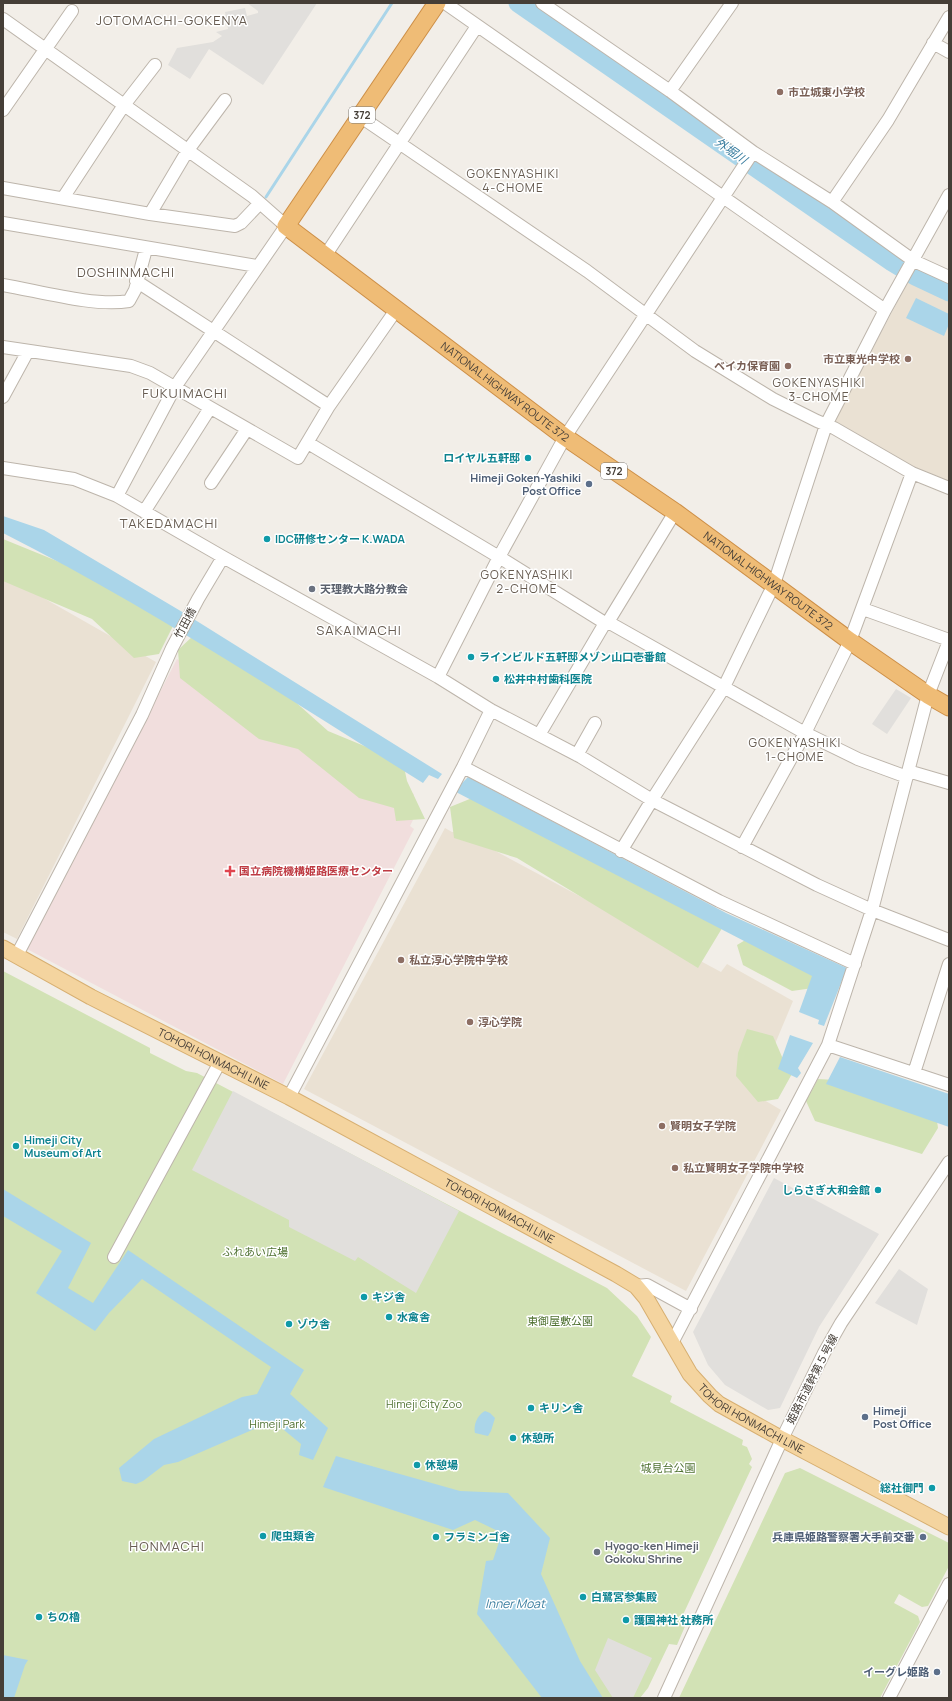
<svg xmlns="http://www.w3.org/2000/svg" width="952" height="1701" viewBox="0 0 952 1701" font-family="Manrope,'Noto Sans JP',sans-serif">
	<style>
		.education { fill: #eae1d3 }
		.medical { fill: #f1dedd }
		.green { fill: #d2e2b5 }
		.parking { fill: #e1dfdc }
		.water { fill: #aad5e9 }
		.lines { fill: none; stroke-linecap: round; stroke-linejoin: round }
		.stream { stroke: #aad5e9; stroke-width: 3 }
		.river { stroke: #aad5e9; stroke-width: 19 }
		.minor-casing { stroke: #bdb5ab; stroke-width: 14 }
		.major-casing { stroke: #d7af71; stroke-width: 17 }
		.highway-casing { stroke: #cd8f47; stroke-width: 19 }
		.minor { stroke: #fff; stroke-width: 12 }
		.major { stroke: #f4d49f; stroke-width: 15 }
		.highway { stroke: #efbc76; stroke-width: 17 }
		.education-dot { fill: #8d6e63; stroke: #fff; stroke-width: 1.5 }
		.culture-dot { fill: #0f9aa8; stroke: #fff; stroke-width: 1.5 }
		.service-dot { fill: #5c6f8a; stroke: #fff; stroke-width: 1.5 }
		.worship-dot { fill: #6b7280; stroke: #fff; stroke-width: 1.5 }
		.health-dot { fill: #e0444e; stroke: #fff; stroke-width: 1.5 }
		.labels { text-anchor: middle; stroke-width: 3; stroke-linejoin: round; paint-order: stroke }
		.shield { fill: #fff; stroke: #7d7873; stroke-width: 1 }
		.shield-label { font-size: 10px; font-weight: bold; fill: #453e37 }
		.education-label { font-size: 11px; font-weight: bold; fill: #785e54; stroke: #fff; text-anchor: start }
		.street-label { font-size: 11px; fill: #453e37; stroke: #fff }
		.culture-label { font-size: 11px; font-weight: bold; fill: #0d838f; stroke: #fff; text-anchor: start }
		.service-label { font-size: 11px; font-weight: bold; fill: #4e5e75; stroke: #fff; text-anchor: end }
		.worship-label { font-size: 11px; font-weight: bold; fill: #5b616d; stroke: #fff; text-anchor: start }
		.health-label { font-size: 11px; font-weight: bold; fill: #be3a42; stroke: #fff; text-anchor: start }
		.park-label { font-size: 11px; fill: #4f7131; stroke: #fff }
		.water-label { font-size: 12px; font-style: italic; fill: #397d9f; stroke: #fff }
		.neighbourhood-label { font-size: 12px; letter-spacing: 1px; fill: #665b50; stroke: #fff }
		.quarter-label { font-size: 13px; letter-spacing: 1px; fill: #665b50; stroke: #fff }
	</style>
	<rect width="100%" height="100%" fill="#f2eee8"/>
	<!-- education -->
	<path class="education" d="M910,278L949,296V483L915,469L834,422Z
		M3,575L156,662L17,939L3,932Z
		M445,828L452,832H460L721,972L727,964L793,1001L754,1094L781,1110L686,1291L304,1089Z"/>
	<!-- medical -->
	<path class="medical" d="M177,659L344,759L414,794L408,806L418,810L410,826L414,829L283,1084L27,949Z"/>
	<!-- green -->
	<path class="green" d="M3,539L111,583L174,624L159,654L134,658L92,619L3,581Z
		M194,635L282,690L328,731L403,762L407,781L425,819L396,821L394,808L359,798L298,749L259,739L180,678L178,650Z
		M482,794L724,925L698,968L517,858L454,838L450,807Z
		M752,936L812,965L813,988L792,991L743,965L737,945Z
		M3,971L150,1048V1053L186,1071L197,1073L607,1288L637,1316L651,1337L632,1376L672,1396L670,1402L743,1440L742,1445L747,1447L752,1459L749,1464L752,1467L681,1619L686,1624L677,1645L669,1644L648,1688L640,1698H3Z
		M747,1029L773,1036L786,1066L793,1072L778,1099L758,1102L736,1076L738,1053Z
		M818,1079L836,1080L936,1114L938,1128L922,1154L815,1121L806,1101Z
		M800,1468L949,1543V1566L928,1606L922,1607L899,1594L894,1603L918,1616L920,1622L880,1698H679L785,1473Z"/>
	<!-- parking -->
	<path class="parking" d="M247,3H317L263,85L209,49L190,79L168,65L177,48L213,42L222,36L216,32L228,29L225,12L245,8L247,16L258,13V11Z
		M896,689L911,698L887,734L872,724Z
		M233,1091L459,1211L416,1293L358,1257L355,1261L289,1227V1220L192,1170Z
		M774,1178L879,1234L819,1327L780,1408L768,1410L725,1385L708,1365L693,1332Z
		M899,1269L928,1289L917,1325L875,1303Z
		M608,1638L652,1658L633,1698H613L595,1670Z"/>
	<!-- water -->
	<path class="water" d="M916,298L949,314V324L944,336L906,318Z
		M3,516L44,530L184,613L442,774L438,779L429,775L423,783C285,697 148,606 3,533Z
		M468,777L726,913L847,968L824,1026L818,1024L819,1020L799,1012L812,976L454,791Z
		M790,1035L813,1043L798,1068L801,1073L797,1078L778,1069Z
		M840,1057L949,1094V1127L826,1084Z
		M3,1189L91,1243L68,1288L93,1303L128,1250L304,1370L290,1394L328,1428L313,1460L299,1455L301,1444L273,1421L178,1462L164,1465L143,1481L136,1484L122,1481L119,1468L154,1439L242,1397L257,1394L271,1367L142,1279L109,1313L95,1331L36,1293L62,1251L3,1216Z
		M485,1411L490,1413L495,1418L491,1431L488,1436L475,1433C473,1425 478,1414 485,1411Z
		M336,1456L460,1491L508,1493L550,1538L541,1574L580,1661L603,1698H542L477,1614L486,1561L493,1560L502,1533L475,1520L453,1530L323,1487Z
		M3,1655L28,1660L25,1665L14,1698H3Z"/>
	<g class="lines">
		<!-- stream -->
		<path class="stream" d="M266,197L392,3"/>
		<!-- river -->
		<path class="river" d="M518,3L892,262L915,276L949,292"/>
		<defs>
			<path id="minor" d="M445,3L885,310
				M542,3L670,91L753,152L832,202L914,261L949,277
				M3,19L252,196L286,226L175,387L117,496
				M933,43L949,52
				M670,91L732,3
				M3,110L72,11
				M361,117L587,271L695,351L773,399L817,421L834,428L912,473L949,488
				M3,188L150,214L235,226L241,223L259,204
				M63,198L124,105L155,65
				M832,202L888,120L949,17
				M150,214L188,150L225,100
				M3,223L257,266
				M325,256L477,26
				M136,281L329,406
				M3,285C39,291 94,307 129,301L135,290L146,249
				M3,347L131,366L150,373L298,458L329,406L396,310
				M3,397L28,351
				M308,443L499,557L605,623
				M3,468L74,479L117,496L223,557L438,677L491,710L581,757L652,800L817,885L872,910L949,940
				M211,483L247,429
				M144,512L210,408
				M863,609L949,640
				M608,622L805,733L858,759L907,777
				M438,677L499,557L565,437L753,152
				M539,735L605,623L608,622L675,512
				M577,755L595,723
				M463,767L719,901L855,964
				M908,771L949,783
				M742,847L805,733L850,641L912,473
				M621,851L652,800L723,689L774,584L826,425L885,310L949,195
				M17,955L142,715L172,648L198,599L223,557
				M828,1045L949,1085
				M914,1073L949,964
				M289,1097L463,767L491,710
				M114,1257L220,1062
				M636,1286L647,1285L691,1309
				M672,1343L828,1045L872,910L928,695L949,641
				M664,1698L782,1439L824,1353L841,1323L949,1162
				M889,1698L949,1584"/>
			<g id="major">
				<path id="s1" d="M3,948L91,997L289,1097L616,1274L636,1286L646,1298L690,1374L710,1396L719,1404L782,1439L949,1527"/>
			</g>
			<g id="highway">
				<path id="s2" d="M437,3L286,226L565,437L675,512L850,641L928,695L949,707"/>
			</g>
		</defs>
		<!-- minor casing -->
		<use href="#minor" class="minor-casing"/>
		<!-- major casing -->
		<use href="#major" class="major-casing"/>
		<!-- highway casing -->
		<use href="#highway" class="highway-casing"/>
		<!-- minor -->
		<use href="#minor" class="minor"/>
		<!-- major -->
		<use href="#major" class="major"/>
		<!-- highway -->
		<use href="#highway" class="highway"/>
	</g>
	<!-- markers -->
	<g class="education-dot">
		<circle cx="780" cy="92" r="4"/>
		<circle cx="908" cy="359" r="4"/>
		<circle cx="788" cy="366" r="4"/>
		<circle cx="401" cy="960" r="4"/>
		<circle cx="470" cy="1022" r="4"/>
		<circle cx="662" cy="1126" r="4"/>
		<circle cx="675" cy="1168" r="4"/>
	</g>
	<g class="culture-dot">
		<circle cx="528" cy="458" r="4"/>
		<circle cx="267" cy="539" r="4"/>
		<circle cx="471" cy="657" r="4"/>
		<circle cx="496" cy="679" r="4"/>
		<circle cx="16" cy="1146" r="4"/>
		<circle cx="878" cy="1190" r="4"/>
		<circle cx="364" cy="1297" r="4"/>
		<circle cx="389" cy="1317" r="4"/>
		<circle cx="289" cy="1324" r="4"/>
		<circle cx="531" cy="1408" r="4"/>
		<circle cx="513" cy="1438" r="4"/>
		<circle cx="417" cy="1465" r="4"/>
		<circle cx="932" cy="1488" r="4"/>
		<circle cx="263" cy="1536" r="4"/>
		<circle cx="436" cy="1537" r="4"/>
		<circle cx="583" cy="1597" r="4"/>
		<circle cx="39" cy="1617" r="4"/>
		<circle cx="626" cy="1620" r="4"/>
	</g>
	<g class="service-dot">
		<circle cx="589" cy="484" r="4"/>
		<circle cx="865" cy="1417" r="4"/>
		<circle cx="923" cy="1537" r="4"/>
		<circle cx="937" cy="1672" r="4"/>
	</g>
	<g class="worship-dot">
		<circle cx="312" cy="589" r="4"/>
		<circle cx="597" cy="1552" r="4"/>
	</g>
	<path class="health-dot" d="M228 865h4v4h4v4h-4v4h-4v-4h-4v-4h4z"/>
	<g class="labels">
		<!-- shield labels -->
		<g class="shield">
			<rect x="349" y="107" width="26" height="16" rx="3"/>
			<rect x="601" y="463" width="26" height="16" rx="3"/>
		</g>
		<g class="shield-label">
			<text x="362" y="119">372</text>
			<text x="614" y="475">372</text>
		</g>
		<!-- education labels -->
		<g class="education-label">
			<text x="788" y="96">市立城東小学校</text>
			<text x="900" y="363" text-anchor="end">市立東光中学校</text>
			<text x="780" y="370" text-anchor="end">ベイカ保育園</text>
			<text x="409" y="964">私立淳心学院中学校</text>
			<text x="478" y="1026">淳心学院</text>
			<text x="670" y="1130">賢明女子学院</text>
			<text x="683" y="1172">私立賢明女子学院中学校</text>
		</g>
		<!-- street labels -->
		<g class="street-label">
			<text dy="4" stroke="none"><textPath href="#s2" startOffset="544">NATIONAL HIGHWAY ROUTE 372</textPath></text>
			<text dy="4" stroke="none"><textPath href="#s2" startOffset="868">NATIONAL HIGHWAY ROUTE 372</textPath></text>
			<text transform="translate(185 623) rotate(-62)" y="4">竹田橋</text>
			<text dy="4" stroke="none"><textPath href="#s1" startOffset="238">TOHORI HONMACHI LINE</textPath></text>
			<text dy="4" stroke="none"><textPath href="#s1" startOffset="562">TOHORI HONMACHI LINE</textPath></text>
			<text transform="translate(812 1379) rotate(-63)" y="4">姫路市道幹第５号線</text>
			<text dy="4" stroke="none"><textPath href="#s1" startOffset="898">TOHORI HONMACHI LINE</textPath></text>
		</g>
		<!-- culture labels -->
		<g class="culture-label">
			<text x="520" y="462" text-anchor="end">ロイヤル五軒邸</text>
			<text x="275" y="543">IDC研修センター K.WADA</text>
			<text x="479" y="661">ラインビルド五軒邸メゾン山口壱番館</text>
			<text x="504" y="683">松井中村歯科医院</text>
			<text x="24" y="1144">Himeji City<tspan x="24" dy="13">Museum of Art</tspan></text>
			<text x="870" y="1194" text-anchor="end">しらさぎ大和会館</text>
			<text x="372" y="1301">キジ舎</text>
			<text x="397" y="1321">水禽舎</text>
			<text x="297" y="1328">ゾウ舎</text>
			<text x="539" y="1412">キリン舎</text>
			<text x="521" y="1442">休憩所</text>
			<text x="425" y="1469">休憩場</text>
			<text x="924" y="1492" text-anchor="end">総社御門</text>
			<text x="271" y="1540">爬虫類舎</text>
			<text x="444" y="1541">フラミンゴ舎</text>
			<text x="591" y="1601">白鷺宮参集殿</text>
			<text x="47" y="1621">ちの櫓</text>
			<text x="634" y="1624">護国神社 社務所</text>
		</g>
		<!-- service labels -->
		<g class="service-label">
			<text x="581" y="482">Himeji Goken-Yashiki<tspan x="581" dy="13">Post Office</tspan></text>
			<text x="873" y="1415" text-anchor="start">Himeji<tspan x="873" dy="13">Post Office</tspan></text>
			<text x="915" y="1541">兵庫県姫路警察署大手前交番</text>
			<text x="929" y="1676">イーグレ姫路</text>
		</g>
		<!-- worship labels -->
		<g class="worship-label">
			<text x="320" y="593">天理教大路分教会</text>
			<text x="605" y="1550">Hyogo-ken Himeji<tspan x="605" dy="13">Gokoku Shrine</tspan></text>
		</g>
		<!-- health labels -->
		<g class="health-label">
			<text x="239" y="875">国立病院機構姫路医療センター</text>
		</g>
		<!-- park labels -->
		<g class="park-label">
			<text x="255" y="1256">ふれあい広場</text>
			<text x="560" y="1325">東御屋敷公園</text>
			<text x="424" y="1408">Himeji City Zoo</text>
			<text x="277" y="1428">Himeji Park</text>
			<text x="668" y="1472">城見台公園</text>
		</g>
		<!-- water labels -->
		<g class="water-label">
			<text transform="translate(731 151) rotate(35)" y="4">外堀川</text>
			<text x="515" y="1608">Inner Moat</text>
		</g>
		<!-- neighbourhood labels -->
		<g class="neighbourhood-label">
			<text x="513" y="178">GOKENYASHIKI<tspan x="513" dy="14">4-CHOME</tspan></text>
			<text x="819" y="387">GOKENYASHIKI<tspan x="819" dy="14">3-CHOME</tspan></text>
			<text x="527" y="579">GOKENYASHIKI<tspan x="527" dy="14">2-CHOME</tspan></text>
			<text x="795" y="747">GOKENYASHIKI<tspan x="795" dy="14">1-CHOME</tspan></text>
		</g>
		<!-- quarter labels -->
		<g class="quarter-label">
			<text x="172" y="25">JOTOMACHI-GOKENYA</text>
			<text x="126" y="277">DOSHINMACHI</text>
			<text x="185" y="398">FUKUIMACHI</text>
			<text x="169" y="528">TAKEDAMACHI</text>
			<text x="359" y="635">SAKAIMACHI</text>
			<text x="167" y="1551">HONMACHI</text>
		</g>
	</g>
	<!-- border -->
	<rect width="952" height="1701" fill="none" stroke="#453e37" stroke-width="8"/>
</svg>
